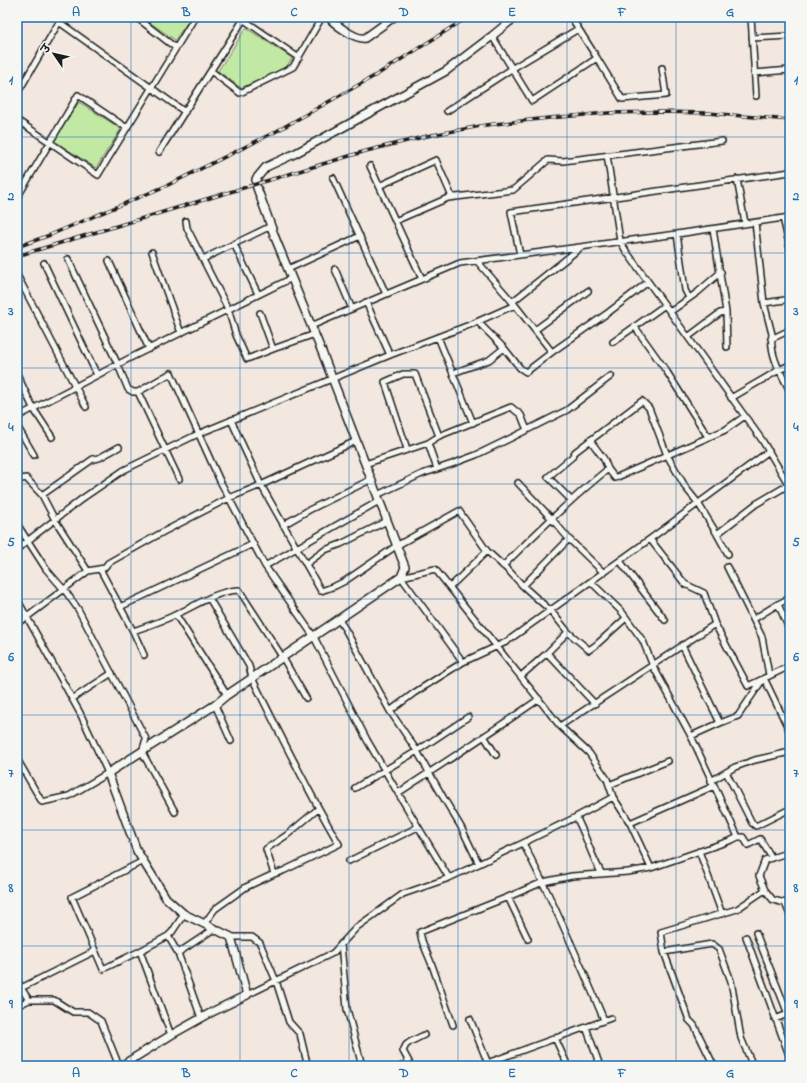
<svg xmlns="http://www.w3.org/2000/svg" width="807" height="1083" viewBox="0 0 807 1083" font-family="'Indie Flower','Playpen Sans Deva',sans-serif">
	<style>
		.green { fill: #c2e9a4; stroke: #6f8260 }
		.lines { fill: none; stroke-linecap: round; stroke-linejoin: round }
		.minor-casing { stroke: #1c1c1c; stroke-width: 8 }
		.tertiary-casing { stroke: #1c1c1c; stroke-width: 10 }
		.minor { stroke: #f6f6f2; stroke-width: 5 }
		.tertiary { stroke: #f6f6f2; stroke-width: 7 }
		.rail-casing { stroke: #1c1c1c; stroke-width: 3.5 }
		.rail { stroke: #f6f6f2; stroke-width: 2; stroke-dasharray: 6; stroke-linecap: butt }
		.grid { fill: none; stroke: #1f6fb2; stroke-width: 1; stroke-opacity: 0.55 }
		.neatline { fill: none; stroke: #1f6fb2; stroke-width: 1.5 }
		.grid-label { font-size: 13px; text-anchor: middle; font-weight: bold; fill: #1f6fb2 }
	</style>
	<rect width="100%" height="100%" fill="#f2e8e0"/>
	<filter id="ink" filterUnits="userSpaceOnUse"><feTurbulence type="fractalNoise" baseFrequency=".025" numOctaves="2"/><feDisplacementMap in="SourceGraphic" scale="8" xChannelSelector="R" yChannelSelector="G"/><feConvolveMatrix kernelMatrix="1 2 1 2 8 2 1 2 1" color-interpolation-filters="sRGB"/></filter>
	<g filter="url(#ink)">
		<!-- green -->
		<path class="green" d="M142,17H191L175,40Z
			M246,28L292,58L286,68L241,88L218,71Z
			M79,102L121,129L96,168L54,141Z"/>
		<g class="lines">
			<defs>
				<path id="minor" d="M136,17L176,48
					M571,17L597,58
					M751,17L756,96
					M244,20L299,58
					M59,22L185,112
					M492,36L532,101L597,58L622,99L666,95L662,68
					M752,38L790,36
					M211,71L240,93L293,67L322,17
					M754,73L790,70
					M17,94L62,17
					M447,111L513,68L578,29
					M17,120L98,175L195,17
					M159,152L245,17
					M607,155L620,241L626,251L762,440L790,487
					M370,166L422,279
					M333,178L386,294
					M737,179L745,223
					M379,186L436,160L452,197
					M17,198L78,95L127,128
					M783,218L790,248
					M186,221L187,228L228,309L236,335L247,359L273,349L315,334
					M395,221L448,198L513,190L548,160L563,161L722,141
					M755,222L764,303L772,334C769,354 781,374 790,391
					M713,229L726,312L727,347
					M677,234L685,290L689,298
					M234,244L258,294
					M152,252L181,333
					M520,255L511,212L790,172
					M68,259L118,365L128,389L133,392H138L171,373L220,481L265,566L314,637L367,740L398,793L449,878L523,843C553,901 579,960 604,1020
					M203,259L271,226
					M109,261L149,349
					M44,263L97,375
					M288,269L360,236
					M335,269L352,309
					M17,275L86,407
					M366,302L390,355
					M512,302L580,248
					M764,303L785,300L790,298
					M515,305L552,352L609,312L648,282
					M670,312L698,292L721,272
					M260,313L273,349
					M478,322L504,348L520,368L526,372L552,352
					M311,326L460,263L677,234L790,217
					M635,327L667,372L708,437
					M535,330L588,291
					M438,337L473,423
					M688,337L720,313L726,312
					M771,339L790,330
					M613,342L665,305
					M453,373L489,360L504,348
					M17,374L33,408L52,437
					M138,392L179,479
					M731,398L779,370L790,365
					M17,417L130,358L292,278
					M231,420L261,485L321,591L335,586L345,581L396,546L459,511L487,551L510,572L523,586L551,611L568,632L589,650L596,645L626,618
					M17,426L34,455
					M590,440L604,459L608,469L615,478L725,430L745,416
					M428,443L437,469
					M407,449L385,382L403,374H415L439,436
					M365,464L428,443L439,436L511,407L521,415L527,430
					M17,480L26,478L42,495L55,520L88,571
					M518,483L551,518L569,539L603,572
					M42,495L93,459L99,458L119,447
					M377,495L422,474L452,464L476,455L509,439L567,410L611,376
					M571,500L548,477L572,457L575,452L642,401L649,408L667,455L686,488L698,503L717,534L728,554
					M17,524L46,569L66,592L78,609L146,739L142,752L175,812
					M283,525L309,510L370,480L371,478
					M717,534L756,504L790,484
					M650,539L685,584L704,593L715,624
					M17,549L83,498L124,470L198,434L390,355L472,324L515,305L477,261
					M620,561L665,620
					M306,564L325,550L341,544L387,521
					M265,566L379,501
					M503,566C537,532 571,499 608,469
					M727,567L762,637L769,675
					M100,569L133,631L144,655
					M523,586L569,539
					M450,587L487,551
					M790,598L778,604L790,631
					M17,599L80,713L108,773L69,796L42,802L17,759
					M120,607L253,544
					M176,615L227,695
					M757,617L778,604
					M339,620L345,629L390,711L417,751L443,797L461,827L479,864
					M17,623L27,617L88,571L104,568L108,563L163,532L229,498L261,485L356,441
					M133,631C148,626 163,621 177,614C197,605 216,591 239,590L283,658L306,698
					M682,645L720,723
					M547,653L595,704
					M463,662L401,577L435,569L560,726L715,624L748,686L790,666
					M521,676L547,653L568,632
					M764,678L790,732
					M72,699L112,673
					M215,705L231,741
					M390,711L414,693L463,662L506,642L650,539L769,451
					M484,736L496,755
					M691,736L720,723L738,716L763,679
					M726,772L752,823L756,826L790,809
					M711,781L735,767L755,760L790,752
					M609,785L668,761
					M355,788L417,751L468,717
					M398,793C445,762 492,732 539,699
					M613,797L630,823L651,868
					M576,817C586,835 591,856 602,874
					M630,823L714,786
					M738,837H743L748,845L760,839L772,858
					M523,843L576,817L613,797L607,779L589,753L560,726
					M699,851L722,914
					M143,861L72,897L103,969L140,951L168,936L172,932L184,914
					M349,861L418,827
					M274,874L266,849L287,835L318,809
					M508,897L528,939
					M790,900L785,903L790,915
					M785,903L773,900L765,890L759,876L765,860L790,852
					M204,924L215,909L246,887L274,874L283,871L339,844C307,790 280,734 252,678L249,666L209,598
					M756,933L788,1014L790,1013
					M168,936L178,953L201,1018
					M231,937H252L260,943L276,981L289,1022L300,1034L307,1063
					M746,937L790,1058
					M341,944L347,1009L362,1066
					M95,951L21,988L29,1000H54L73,1012H88L101,1021L119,1066
					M140,951L171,1035
					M664,952L712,944L719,949L731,981L741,1038L753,1066
					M178,953L214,929
					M17,979L21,988
					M247,995L333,953L357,927L403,894L449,878
					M17,1006L29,1000
					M470,1019L489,1066
					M775,1019L788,1014
					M453,1025L432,965L422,941L420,932L508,897L543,882L572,876L628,872L651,868L732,840L738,837L691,736L653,666L643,641L622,612L591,582
					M586,1027L600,1066
					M555,1038L568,1066
					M296,1066L307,1063L313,1066
					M402,1066L409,1062L403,1051L406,1045L410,1042L424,1035
					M479,1066L611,1018
					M714,1066L694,1025L689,1020L664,952L661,932L737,909L765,890"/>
				<path id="tertiary" d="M329,17C334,24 356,40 365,38L394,17
					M121,1066L171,1035L214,1011L247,995L231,937L184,914L166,898L137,851L108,773L215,705L227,695L401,577L405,567L322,352L276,240L256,185V179L266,167L294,154L446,71L492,36L509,22L517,17"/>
			</defs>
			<!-- minor casing -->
			<use href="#minor" class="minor-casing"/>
			<!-- tertiary casing -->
			<use href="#tertiary" class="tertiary-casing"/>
			<!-- minor -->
			<use href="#minor" class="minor"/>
			<!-- tertiary -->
			<use href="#tertiary" class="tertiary"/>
			<defs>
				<path id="rail" d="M17,247L50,235L168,185L275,132L378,74L468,17
					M17,256L366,151L427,136L486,125L549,118L608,113L660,112L708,113L790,120"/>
			</defs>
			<!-- rail casing -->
			<use href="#rail" class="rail-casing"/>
			<!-- rail -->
			<use href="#rail" class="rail"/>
		</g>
	</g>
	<!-- grid -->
	<path class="grid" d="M131,17V1066M240,17V1066M349,17V1066M458,17V1066M567,17V1066M676,17V1066M17,137H790M17,253H790M17,368H790M17,484H790M17,599H790M17,715H790M17,830H790M17,946H790"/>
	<!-- margin -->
	<rect width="807" height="1083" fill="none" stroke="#f6f6f2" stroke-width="44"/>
	<!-- north arrow -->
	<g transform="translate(54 54) rotate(304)" stroke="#f6f6f2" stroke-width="3" paint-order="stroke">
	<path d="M0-3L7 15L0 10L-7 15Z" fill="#1c1c1c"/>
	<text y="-6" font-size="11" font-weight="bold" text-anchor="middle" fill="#1c1c1c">उ</text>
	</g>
	<rect x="22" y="22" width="763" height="1039" class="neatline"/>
	<g class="grid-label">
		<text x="76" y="16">A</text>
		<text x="186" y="16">B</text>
		<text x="294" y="16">C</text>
		<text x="404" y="16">D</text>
		<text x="512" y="16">E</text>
		<text x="622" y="16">F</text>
		<text x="730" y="16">G</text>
		<text x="11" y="84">1</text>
		<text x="796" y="84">1</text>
		<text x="11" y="200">2</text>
		<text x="796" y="200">2</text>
		<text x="11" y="315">3</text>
		<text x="796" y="315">3</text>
		<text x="11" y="431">4</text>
		<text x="796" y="431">4</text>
		<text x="11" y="546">5</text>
		<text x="796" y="546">5</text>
		<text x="11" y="661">6</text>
		<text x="796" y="661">6</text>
		<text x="11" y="777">7</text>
		<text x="796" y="777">7</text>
		<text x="11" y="892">8</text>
		<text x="796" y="892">8</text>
		<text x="11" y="1008">9</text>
		<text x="796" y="1008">9</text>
		<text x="76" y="1077">A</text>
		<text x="186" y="1077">B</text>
		<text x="294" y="1077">C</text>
		<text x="404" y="1077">D</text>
		<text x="512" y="1077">E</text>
		<text x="622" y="1077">F</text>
		<text x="730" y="1077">G</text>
	</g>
</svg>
